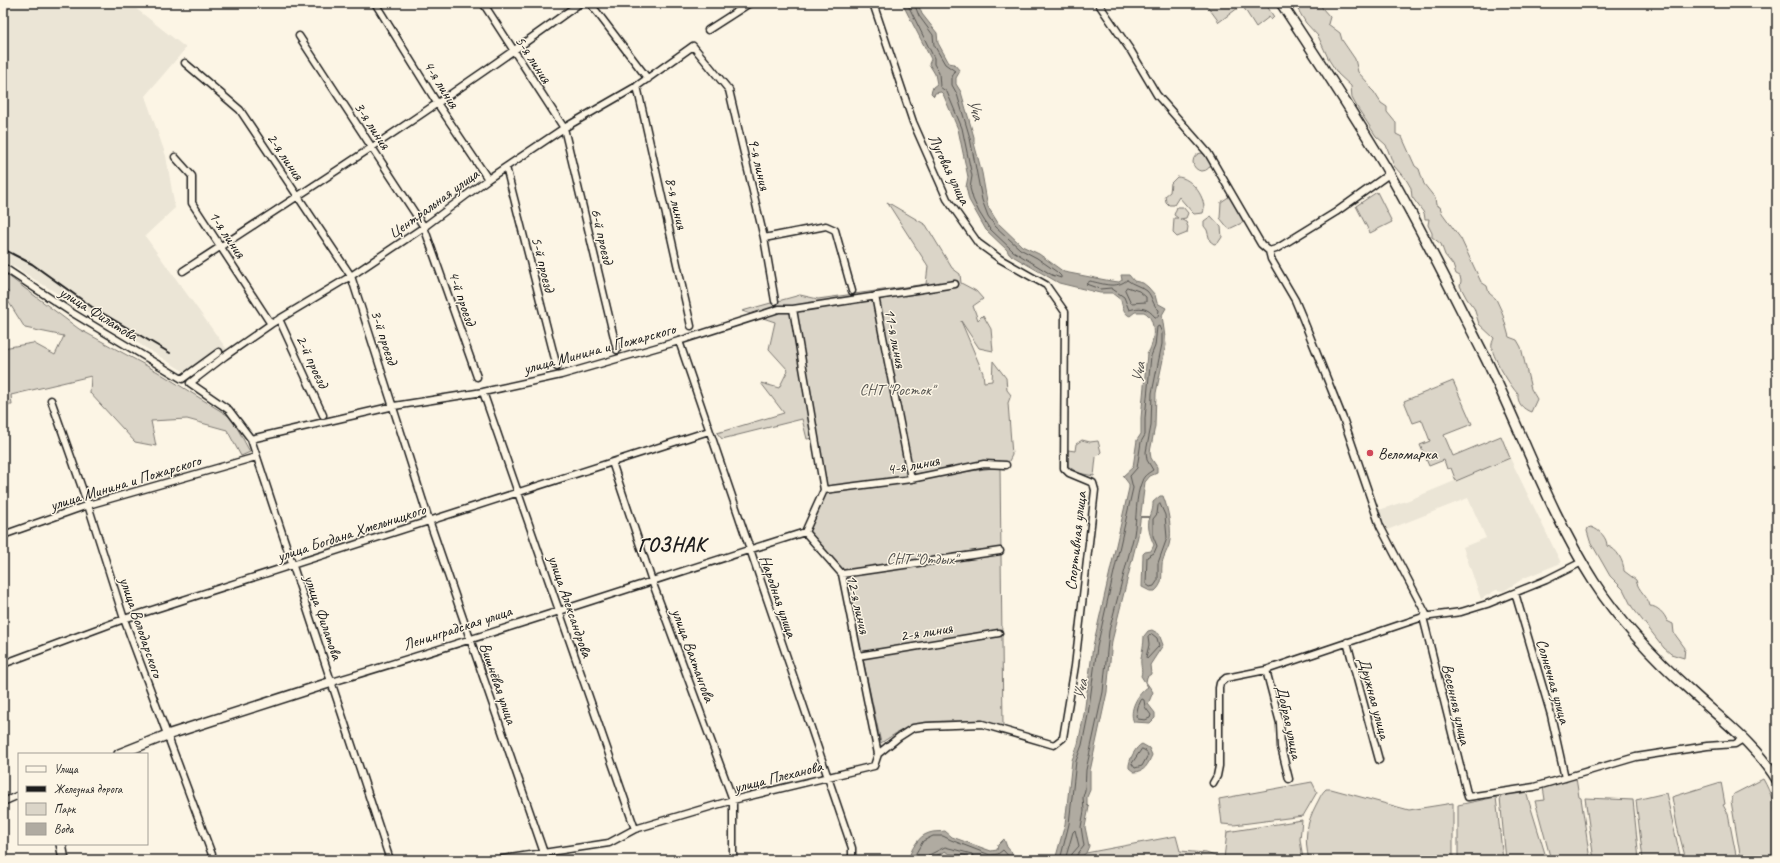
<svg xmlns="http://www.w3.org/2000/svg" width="1780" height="863" viewBox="0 0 1780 863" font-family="Caveat,sans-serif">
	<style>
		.built { fill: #ebe5d6 }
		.green { fill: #dbd5c8; stroke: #7c7872 }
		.water { fill: #b0aba1; stroke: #75726c }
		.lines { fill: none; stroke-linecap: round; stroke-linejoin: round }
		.shore { stroke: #575551; stroke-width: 1 }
		.stream { stroke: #75726c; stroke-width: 2 }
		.street-casing { stroke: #1c1c1c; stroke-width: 9 }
		.secondary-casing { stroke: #1c1c1c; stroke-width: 12 }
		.street { stroke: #fcf5e5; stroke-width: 6 }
		.secondary { stroke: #fcf5e5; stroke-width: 9 }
		.rail { stroke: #1c1c1c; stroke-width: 2 }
		.poi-dot { fill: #d1495b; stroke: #fcf5e5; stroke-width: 1.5 }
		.labels { text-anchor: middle; stroke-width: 3; stroke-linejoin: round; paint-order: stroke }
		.street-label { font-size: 16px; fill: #1c1c1c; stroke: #fcf5e5 }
		.park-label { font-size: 16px; fill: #555450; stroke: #fcf5e5 }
		.poi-label { font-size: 16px; fill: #1c1c1c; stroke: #fcf5e5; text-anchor: start }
		.water-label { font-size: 17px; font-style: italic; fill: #575551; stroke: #fcf5e5 }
		.district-label { font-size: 20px; font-weight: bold; letter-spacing: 1px; fill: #1c1c1c; stroke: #fcf5e5 }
	</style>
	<rect width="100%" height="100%" fill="#fcf5e5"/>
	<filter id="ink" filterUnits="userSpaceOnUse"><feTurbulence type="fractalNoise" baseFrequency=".025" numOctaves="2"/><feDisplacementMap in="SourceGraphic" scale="8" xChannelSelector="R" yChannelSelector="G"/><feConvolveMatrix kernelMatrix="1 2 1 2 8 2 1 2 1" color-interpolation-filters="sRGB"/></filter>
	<g filter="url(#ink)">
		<!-- built -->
		<path class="built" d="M3,3H129L186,48L145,96L166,156L175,208L145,236L228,351L193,377L3,260Z
			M1510,458L1561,563L1524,578L1504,591L1496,590L1481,599L1463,547L1486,538L1468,498L1387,530L1379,510L1409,500Z"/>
		<!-- green -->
		<path class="green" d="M1205,3H1265L1274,17L1271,20L1269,17L1256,27L1242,5L1219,22Z
			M1294,3H1322V8L1330,17L1328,24L1340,33L1342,40L1355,59L1358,72L1368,83L1370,88L1374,92L1381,103L1387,107V112L1396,123V134L1402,137L1415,166L1419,169L1424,184L1435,198L1436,205L1440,207L1442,213L1461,239L1481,282L1487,286L1489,293L1496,299L1502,312L1509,337L1517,340L1521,347L1531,389L1537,399L1531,412C1523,409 1517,403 1518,394C1511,387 1493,358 1492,348C1491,344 1493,341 1494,338L1479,324L1474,308L1467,299L1460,286L1461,281L1460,276L1456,274L1453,265L1445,255L1441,244L1432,237V233L1428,225L1429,219H1425L1424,213L1412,197L1411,188L1407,181L1394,166L1386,145L1376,136L1357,107L1352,98L1351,86L1338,74L1329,60L1318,36L1306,23Z
			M1193 162a9 9 0 1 1 18 0a9 9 0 1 1-18 0Z
			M1177,177C1192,177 1208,200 1203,213L1194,214L1192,212L1179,197L1174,205H1169L1166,202L1165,196L1170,192L1171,183Z
			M1377,192L1392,222L1370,233L1356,206Z
			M1230,196L1244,222L1229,229L1220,218L1221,202Z
			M887,202L926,225L952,268L960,274L961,283L976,291L983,299L973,306L978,320L983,315L991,329L993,351L979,348L961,321L983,373L984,382L992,381L993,361L1006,378L1007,390L1011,395L1008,403L1012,455L1004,471L1000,462L977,464L827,488L818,437L807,439L802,419L722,439L717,433L784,413L761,383L779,388L788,370L769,349L775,322L742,311L800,295L818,299L926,284L928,266Z
			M1177,207H1183L1188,213L1186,218L1180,219L1186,222L1188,227L1187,233L1177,237L1173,233L1174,218H1178L1174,215Z
			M1211,216L1221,227L1222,237L1218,243L1214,244L1210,241L1207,230L1204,226V221Z
			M3,272L79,329L158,372L232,418L250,452L241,456L227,430L187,419L151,421L156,446L135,442L90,393L91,376L11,395L12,405H3V348L33,343L55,355L64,336L25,328L8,301L9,293L3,287Z
			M1453,381L1472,424L1444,435L1453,456L1501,436L1510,458L1456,481L1451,468L1447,469L1444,460L1429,466L1420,445L1430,441L1422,420L1413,423L1404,401Z
			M1082,440L1090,442L1098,441L1101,452L1096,457L1094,476L1078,473L1068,466V450L1075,451L1076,444Z
			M1000,467L1003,726C982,721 931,718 911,726C900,730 890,737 881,743L844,571L807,532L825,491Z
			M1591,527C1600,530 1607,538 1607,546C1617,548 1624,562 1624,571L1636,580C1638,591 1648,596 1650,606C1657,606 1665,614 1667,621L1673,624L1674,633L1685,648L1684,658L1671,654L1664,648L1632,607L1623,589L1610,576L1590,541L1587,531L1588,528Z
			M1576,778L1579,797L1581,798L1590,860H1551L1535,801L1545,800L1543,787Z
			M1763,779C1780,809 1777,827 1777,860H1741L1731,801L1734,794Z
			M1312,782L1317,792L1303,816L1234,825L1222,824L1219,799Z
			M1721,782L1725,804L1723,805L1728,814L1737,860H1686L1677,826L1672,797Z
			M1326,789H1331L1409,810L1453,803V860H1309C1304,839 1306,824 1316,805C1319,800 1321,793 1326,789Z
			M1526,792L1547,860H1506L1500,798L1502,795Z
			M1666,793L1681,860H1643L1636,800Z
			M1496,797L1503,860H1458V805Z
			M1585,798L1633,800L1639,860H1594Z
			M1302,820L1300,839L1303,860H1077L1086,853L1176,836L1180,851L1206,853L1224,859L1227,832Z
			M945,851C955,855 965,855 975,860H928L938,856Z"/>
		<!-- water -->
		<path class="water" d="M902,3L918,4L922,14L937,33L938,43L949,63L954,64L960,71L956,78V84L961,92L974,137V143L982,173L988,207L998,223L1022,246L1039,254L1064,272L1111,281L1119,282L1122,280L1121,275H1129L1134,281L1143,283L1148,287L1155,295L1157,303L1166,308L1162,315L1166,345L1156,393L1155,426L1150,452L1151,458L1157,467V473L1150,476L1145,482L1138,536L1112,641L1107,692L1090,771V790L1087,797V805L1089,807L1085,827L1089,846L1086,853L1077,860H1055L1065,824L1072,760L1078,744L1084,714L1093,646L1129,488V484L1123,476L1133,467L1137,440L1141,434V418L1147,354C1155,345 1157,318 1144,312H1135L1130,316C1124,314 1122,306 1121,300L1112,293H1100L1059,283L1009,254L1007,250L986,230L969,200L966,187L968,177L958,129L943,94L941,92L935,93L934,96L931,93L933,87L937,84L935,74L929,64L931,59Z
			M1160,496H1163C1168,508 1173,532 1169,545C1167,551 1162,559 1162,565C1161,576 1164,583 1155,591H1150L1142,587L1143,554L1145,552L1151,551L1154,545C1151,538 1146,526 1150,517C1152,511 1153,509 1153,502Z
			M1152,630L1159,634L1163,645L1150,665L1151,674L1147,677L1146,682L1153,692L1148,704L1155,713V718L1150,723L1134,722C1128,711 1138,693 1148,687L1141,676C1143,670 1140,665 1141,659C1142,650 1144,645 1144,636L1148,631Z
			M1142,744L1149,748L1152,755C1148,764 1145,772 1134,772L1129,768C1128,761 1136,746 1142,744Z
			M945,831L952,837L991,851L997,850L998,845L1004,839L1007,847L1018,860H975L964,855L949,854L945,851C931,859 925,860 908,860C911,850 918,836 929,833C934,831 940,832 945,831Z"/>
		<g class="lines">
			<!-- shore -->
			<path class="shore" d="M907,3L934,58V64L939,73L940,87L947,92L962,128L972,176L970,188L973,199L979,212L989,228L1013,251L1052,275L1061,278V276L1057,272L1037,258L1020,249L995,226L988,216L982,200L970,138L957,94L952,85V77L955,71L945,64L934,45L933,35L919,16L914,3
				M1127,280C1133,285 1141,286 1147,291C1153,297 1152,305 1159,310L1158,317H1155C1147,307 1140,307 1129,310L1124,297L1111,288L1100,289L1086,284L1090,281C1104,284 1116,289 1127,280Z
				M1127,287L1139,291L1146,297V302L1131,303L1125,290Z
				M1160,504L1165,515L1167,538L1158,563V580L1154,586L1150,587L1146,584L1147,557L1154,553L1157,546L1153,536V519L1157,514L1158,506Z
				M1152,634L1157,638L1159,646L1147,659L1146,657L1149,645L1148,637Z
				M1142,699L1144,700L1145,707L1151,715L1150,718L1145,720L1138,719L1136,716L1138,707Z
				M1142,749L1146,751L1148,755L1142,766L1135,768L1132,764Z
				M912,860L923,841L933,836H943L951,840L990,855L998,854L1003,850L1012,860
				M927,860L929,855L945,847L972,854L975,860
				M1060,860L1069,824L1076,761L1082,745L1088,715L1097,647L1133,488L1130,476L1137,468L1141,442L1145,435V418L1151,356L1155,346L1157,327L1159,326L1162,333V344L1152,393L1151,426L1146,452L1147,460L1153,470C1149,473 1144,475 1142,481C1135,497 1137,518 1134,535L1109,631L1103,692L1086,770L1085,790L1083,797L1084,811L1081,827L1084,846L1076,856L1075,860
				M1065,860L1073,832L1075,830L1079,846L1072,854L1070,860"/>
			<!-- stream -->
			<path class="stream" d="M1141,517H1149"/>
			<defs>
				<path id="street" d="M375,3L437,103L488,179
					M483,3L564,128L617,350
					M590,3L648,79
					M1098,3L1131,51L1157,95L1208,153L1261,244L1269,251L1271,259L1295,300L1303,319L1344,421L1380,526L1427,616
					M708,30L750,3
					M299,36L424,227L477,377
					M185,63L240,110L351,276L429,520L544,853
					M637,86L691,326
					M175,157L192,176V203L271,324
					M506,167L557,367
					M764,238L826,226L835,230L852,291
					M1269,251L1276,249L1336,212L1389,174
					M3,267L71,312L182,379L219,352
					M183,271C317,184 451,97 580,3
					M875,296L911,479
					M793,309L824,490L805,532L842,574L878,754
					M279,319L323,415
					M679,341L852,848V860
					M483,392L635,829
					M51,400L88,505L124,619L214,860
					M251,439L394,406L483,392L561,375L679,341L779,309H793L955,284
					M612,462L652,581L733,800V860
					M824,490L911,479L984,464L1006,465
					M3,535L88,505L256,457
					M842,574L1000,551
					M1515,593L1551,715L1565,778
					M1423,617L1468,797L1534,787L1636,757L1707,746L1735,744L1743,739
					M1347,642L1379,760
					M858,656L999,633
					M3,664L124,619L709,431
					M1266,670L1280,723L1281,747L1289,779
					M332,682C490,635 647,582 805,532
					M1213,783L1217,776L1219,766V688L1220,683L1226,678L1266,670L1423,617L1461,612L1487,604L1546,580L1582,562
					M3,802L19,795
					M390,860L251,439L229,410L190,383L225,356L271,324L351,276L424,227L488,179L564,128L637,86L693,46L729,90L764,238L775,301
					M496,860L609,843L635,829L733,800L874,766L878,754L899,737L913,728L927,726L982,724L1054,745L1063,738L1075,666L1095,490L1093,483L1069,473L1064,468L1065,312L1046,285L1000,259L978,243L947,199L913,122L873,3"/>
				<path id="secondary" d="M1281,3C1318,59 1355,115 1389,173C1423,232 1453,294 1484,355C1521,429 1549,512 1594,582C1621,624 1655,659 1693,693C1722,720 1756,745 1777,780
					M119,754L167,735L332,682
					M61,844L64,860"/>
			</defs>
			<!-- street casing -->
			<use href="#street" class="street-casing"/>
			<!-- secondary casing -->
			<use href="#secondary" class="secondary-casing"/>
			<!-- street -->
			<use href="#street" class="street"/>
			<!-- secondary -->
			<use href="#secondary" class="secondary"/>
			<!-- rail -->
			<path class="rail" d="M3,249L32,264L92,307L170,353"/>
		</g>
	</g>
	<!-- markers -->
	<circle class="poi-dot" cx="1370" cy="453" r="4"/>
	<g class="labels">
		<!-- street labels -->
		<g class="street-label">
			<text transform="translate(534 59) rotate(57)" y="6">5-я линия</text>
			<text transform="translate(442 84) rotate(58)" y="6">4-я линия</text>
			<text transform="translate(373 125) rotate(57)" y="6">3-я линия</text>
			<text transform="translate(286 156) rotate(56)" y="6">2-я линия</text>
			<text transform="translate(760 164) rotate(77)" y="6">9-я линия</text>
			<text transform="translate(950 169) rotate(64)" y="6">Луговая улица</text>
			<text transform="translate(433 203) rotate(-36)" y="6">Центральная улица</text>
			<text transform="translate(677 203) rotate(77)" y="6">8-я линия</text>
			<text transform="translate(228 234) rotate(56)" y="6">1-я линия</text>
			<text transform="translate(603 236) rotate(77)" y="6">6-й проезд</text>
			<text transform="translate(544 264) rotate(76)" y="6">5-й проезд</text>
			<text transform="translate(463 298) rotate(71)" y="6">4-й проезд</text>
			<text transform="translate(99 313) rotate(32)" y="6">улица Филатова</text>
			<text transform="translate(385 337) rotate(72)" y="6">3-й проезд</text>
			<text transform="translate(896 338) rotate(79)" y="6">11-я линия</text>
			<text transform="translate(599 348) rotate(-15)" y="6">улица Минина и Пожарского</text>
			<text transform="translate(313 361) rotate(65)" y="6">2-й проезд</text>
			<text transform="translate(913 464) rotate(-10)" y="6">4-я линия</text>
			<text transform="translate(125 482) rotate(-17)" y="6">улица Минина и Пожарского</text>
			<text transform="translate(351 532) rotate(-18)" y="6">улица Богдана Хмельницкого</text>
			<text transform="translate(1075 541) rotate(-84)" y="6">Спортивная улица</text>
			<text transform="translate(779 596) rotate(71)" y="6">Народная улица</text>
			<text transform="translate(859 604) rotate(77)" y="6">12-я линия</text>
			<text transform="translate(571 606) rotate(71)" y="6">улица Александрова</text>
			<text transform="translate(324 617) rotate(71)" y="6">улица Филатова</text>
			<text transform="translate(142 627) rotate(71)" y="6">улица Володарского</text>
			<text transform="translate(457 627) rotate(-18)" y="6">Ленинградская улица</text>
			<text transform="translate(926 631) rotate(-9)" y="6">2-я линия</text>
			<text transform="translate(694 655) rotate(70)" y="6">улица Вахтангова</text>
			<text transform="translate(1554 681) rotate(74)" y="6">Солнечная улица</text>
			<text transform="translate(499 683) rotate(71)" y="6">Вишнёвая улица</text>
			<text transform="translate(1375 698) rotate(75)" y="6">Дружная улица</text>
			<text transform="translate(1457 704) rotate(77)" y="6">Весенняя улица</text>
			<text transform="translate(1290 722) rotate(78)" y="6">Добрая улица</text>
			<text transform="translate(778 776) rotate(-14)" y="6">улица Плеханова</text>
		</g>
		<!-- park labels -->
		<g class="park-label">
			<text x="897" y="395">СНТ "Росток"</text>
			<text x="922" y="564">СНТ "Отдых"</text>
		</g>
		<!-- poi labels -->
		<g class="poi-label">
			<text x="1378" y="459">Веломарка</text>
		</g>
		<!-- water labels -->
		<g class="water-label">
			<text transform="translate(976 109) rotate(71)" y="6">Уча</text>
			<text transform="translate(1138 373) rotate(-83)" y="6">Уча</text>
			<text transform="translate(1080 690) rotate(-80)" y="6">Уча</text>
		</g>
		<!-- district labels -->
		<g class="district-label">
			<text x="672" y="551">ГОЗНАК</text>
		</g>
	</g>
	<!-- margin -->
	<rect width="1780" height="863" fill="none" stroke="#fcf5e5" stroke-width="16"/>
	<rect x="8" y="8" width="1764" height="847" fill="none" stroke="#1c1c1c" stroke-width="1.5" filter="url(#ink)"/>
	<!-- legend -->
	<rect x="18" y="753" width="130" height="92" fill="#fcf5e5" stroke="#a29e95"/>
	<rect x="26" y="766" width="20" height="6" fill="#fcf5e5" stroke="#a29e95"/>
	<text x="54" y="773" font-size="12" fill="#1c1c1c">Улица</text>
	<rect x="26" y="786" width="20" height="6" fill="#1c1c1c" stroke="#a29e95"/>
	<text x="54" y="793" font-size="12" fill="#1c1c1c">Железная дорога</text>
	<rect x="26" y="803" width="20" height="12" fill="#dbd5c8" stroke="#a29e95"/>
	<text x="54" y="813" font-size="12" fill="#1c1c1c">Парк</text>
	<rect x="26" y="823" width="20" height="12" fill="#b0aba1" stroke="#a29e95"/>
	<text x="54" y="833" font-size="12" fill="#1c1c1c">Вода</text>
</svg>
